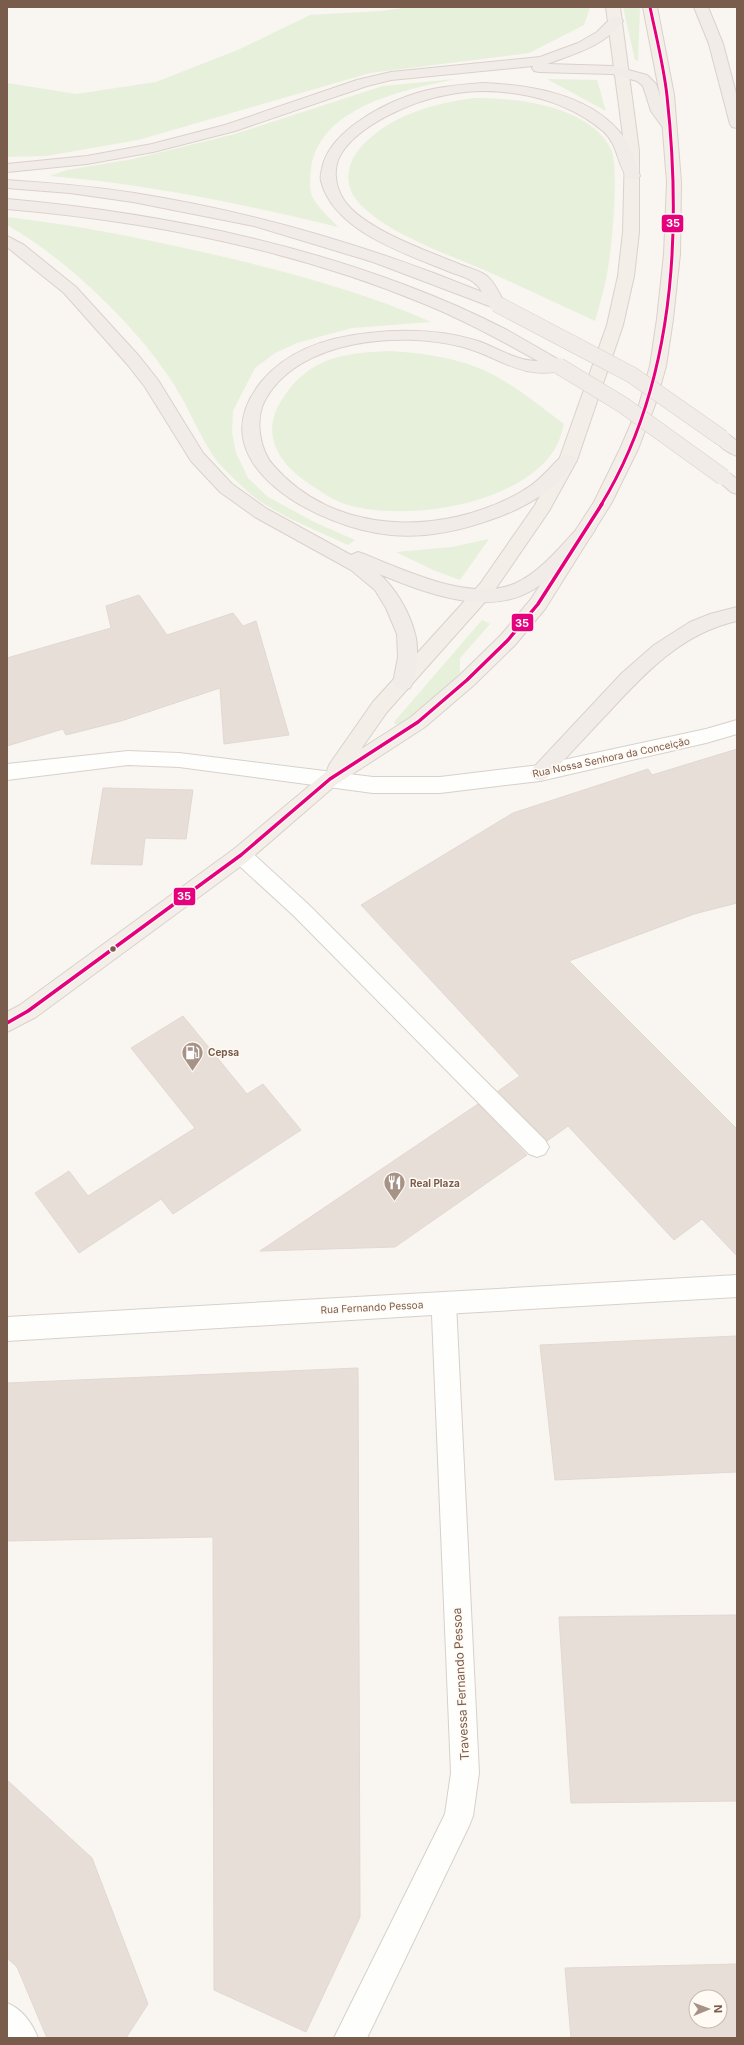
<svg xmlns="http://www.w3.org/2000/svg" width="744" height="2045" viewBox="0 0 744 2045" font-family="Inter,sans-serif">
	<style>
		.green { fill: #e7f0db }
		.building { fill: #e6ded7; stroke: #e2d8d2; fill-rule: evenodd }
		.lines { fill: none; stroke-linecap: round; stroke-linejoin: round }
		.minor-casing { stroke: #d7d1cb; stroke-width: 2 }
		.tertiary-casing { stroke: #d7d1cb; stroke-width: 2 }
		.primary-casing { stroke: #dad1cc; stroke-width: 2 }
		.trunk-casing { stroke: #dad1cc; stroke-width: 2 }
		.minor { fill: #fefefd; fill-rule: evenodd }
		.tertiary { fill: #fefefd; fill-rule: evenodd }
		.primary { fill: #f3eee8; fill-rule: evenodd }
		.trunk { fill: #f2ece8; fill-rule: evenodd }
		.trunk-bridge-casing { stroke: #dad1cc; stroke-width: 17; stroke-linecap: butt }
		.trunk-bridge { stroke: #f2ece8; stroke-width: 16 }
		.bus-1-far1-casing { stroke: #fffaf3; stroke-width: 5 }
		.bus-1-casing { stroke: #fffaf3; stroke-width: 6 }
		.bus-1-far1 { stroke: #e5007d; stroke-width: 3 }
		.bus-1 { stroke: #e5007d; stroke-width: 3.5 }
		.bus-dot { fill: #7a5c4d; stroke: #fffaf3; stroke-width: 1.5 }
		.labels { text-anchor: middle; stroke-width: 3; stroke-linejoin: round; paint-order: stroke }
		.street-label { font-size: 10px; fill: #7a5c4d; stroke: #fffaf3 }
		.poi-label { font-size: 10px; font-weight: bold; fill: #7a5c4d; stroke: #fffaf3; text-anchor: start }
		.near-street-label { font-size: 12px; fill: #7a5c4d; stroke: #fffaf3 }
		.line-badge { stroke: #fffaf3; stroke-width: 1.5 }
		.badge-label { font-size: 11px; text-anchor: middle; font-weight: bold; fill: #fff }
	</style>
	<rect width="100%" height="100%" fill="#f9f5f0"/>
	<!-- green -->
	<path class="green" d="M411,7H590L584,25L529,53L370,73L138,140L46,156L7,157V83L76,94L156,82L240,49L310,15L381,11Z
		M623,7H640L638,61L635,60Z
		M455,79C405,90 319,106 311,169C310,177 309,189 312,196C318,208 330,218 338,227C243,204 147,184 50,176L67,170L133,159L235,134L383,86Z
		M547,79L597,80L606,111Z
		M475,98C519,98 589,106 611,149C620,167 611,257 606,279C603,293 599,307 595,321C558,304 520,286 482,269C446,254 390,234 362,206C343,189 345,165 361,147C390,115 434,103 475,98Z
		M7,217C85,226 161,242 237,260C303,276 368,294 431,322L352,328L297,343L275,353L255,368L233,411L232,432L236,453L248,478L268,497L314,522L355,540L348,545C318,531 271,513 247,491C236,480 220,467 212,454C196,429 186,401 169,377C134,324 63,256 7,225Z
		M389,351C419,353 448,356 476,367C508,379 537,404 564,424C562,431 560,440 556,447C523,505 404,523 345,504C333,500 321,492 311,485C277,463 258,432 285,395C311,357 345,353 389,351Z
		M489,539L460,580L433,570L396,552L452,547Z
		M482,620L490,624L460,658V675L402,725L395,724L394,722Z"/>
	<!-- building -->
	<path class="building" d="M139,595L167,635L233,613L243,626L256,621L289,735L224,744L220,688L121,721L66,735L63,729L7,746V658L111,628L106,606Z
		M737,749V903L694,914L569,961L737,1129V1256L702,1219L674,1240L568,1126L547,1141L498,1091L520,1076L361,905L513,813L648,769L652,775Z
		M103,788L193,790L186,839L145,838L142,865L91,864Z
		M183,1016L247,1094L263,1084L301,1130L173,1214L161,1199L79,1253L35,1193L69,1171L88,1196L195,1128L131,1048Z
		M478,1104L527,1155L395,1247L260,1251Z
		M737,1336V1472L555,1480L540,1345Z
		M358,1368L360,1917L306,2032L214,1990L213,1537L7,1541V1383Z
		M737,1615V1801L571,1803L559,1617Z
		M7,1780L92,1858L148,2004L126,2038H47L17,1967L7,1958Z
		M737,1964V2038H571L565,1968ZM696,1997H720V2021H696Z"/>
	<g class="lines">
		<defs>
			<path id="minor" d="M737,720V734L706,743L540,781L440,793H373L179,767L128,765L7,780V764L128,751L179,753L373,777H440L540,765L706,729Z
				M241,847L248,849L308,904L545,1140L549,1147L545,1154L537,1157L529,1154L294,916L234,861L231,855L234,849Z
				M737,1275V1297L444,1314L435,1311L432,1303L435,1295L444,1292Z
				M7,2003C22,2009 32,2023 38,2038H7Z"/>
			<path id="tertiary" d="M444,1292L453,1295L456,1303L479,1773L473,1816L469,1826L367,2038H334L445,1814L451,1773L432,1315L7,1341V1317Z"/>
			<path id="primary" d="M606,7H620L639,151V232L634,276L623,325L577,460L549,511L492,594L387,712L361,749L411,717L460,675L501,635L531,599L594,502L620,449L639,405L650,366L657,319L664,254L667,182L660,95L643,7H657L674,95L681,182L680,254L673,319L666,366L655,405L638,449L612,502L592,534L545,609L515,645L474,685L425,727L337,784L248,861L36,1017L7,1032V1012L20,1005L234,849L327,771L329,765L373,702L480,584L535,505L559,460L607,325L618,276L623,232L625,151Z"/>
			<path id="trunk" d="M694,7H708L723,44L737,97V128L732,127L730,124L709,44Z
				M616,17L621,18L623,21C605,46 574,54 547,64L613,66L647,75L656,84L665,111L676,126L674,129H664L651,111L643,86L637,81L612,74L539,72L534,71L532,68L533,66L391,80L367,86L235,131L153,152L87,164L7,172V164L87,156L152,144L225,125L357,80L391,72L540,57L578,43L597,32L611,18Z
				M482,83C528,85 585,93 618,130C630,143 635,160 640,176L638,179H628C617,164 618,144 603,131C579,111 550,99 519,94C496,90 469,90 446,95C413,101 359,124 341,154C333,167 335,183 341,195C356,227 428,251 459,264C468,268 479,270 487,276C495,283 500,295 505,304L503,307L497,309L373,262L254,226L133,202L70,193L7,188V180C49,183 92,186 134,193C254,212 370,246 482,292C475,279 463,277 450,272C407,254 334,232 321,181C320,177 321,173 322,169C328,134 377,107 408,96C432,87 458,85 482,83Z
				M7,199C141,211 278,237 405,285C440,298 474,313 507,330C521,338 535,346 549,354C554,357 560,361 565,362L567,366L565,370C522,381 500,357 463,347C402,331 297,338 264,402C255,421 260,450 273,465C334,536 442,536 519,493C528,488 538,481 545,473C551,468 557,459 563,456C567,454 570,455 574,456L577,460C556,492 519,511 484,522C454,532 423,538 391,535C322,529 193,464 262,381C289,349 329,337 369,333C405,329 443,330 478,341C498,348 516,361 538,361C500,340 462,319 422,303C291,249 148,221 7,209Z
				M7,236L24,245L76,287L139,356L158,380L203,453L232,484L267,509L351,555L358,552L364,554C406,571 473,603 516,583C542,571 561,545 580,526L586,524L592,526L595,530C588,542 576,552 566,562C556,572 545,583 531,591C485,617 424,592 379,574C395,587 410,613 415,634C419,648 417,675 410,688L403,690L396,688L393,683L398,657L397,634L386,608L375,590L351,570L255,517L220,492L191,461L145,387L127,364L64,293L7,247Z
				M722,432L728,434L737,441V456C728,453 718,446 713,438L716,434Z
				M723,471L729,473L737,479V494L731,492L714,477L717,473Z
				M737,607V621C682,633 645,673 608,713C587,735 567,757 547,778L540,781L533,778L530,773L533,768L622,673L654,645L690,622L710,614Z"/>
		</defs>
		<!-- minor casing -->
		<use href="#minor" class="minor-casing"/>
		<!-- tertiary casing -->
		<use href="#tertiary" class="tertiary-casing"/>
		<!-- primary casing -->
		<use href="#primary" class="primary-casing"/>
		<!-- trunk casing -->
		<use href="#trunk" class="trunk-casing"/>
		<!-- minor -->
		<use href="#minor" class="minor"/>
		<!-- tertiary -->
		<use href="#tertiary" class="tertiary"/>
		<!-- primary -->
		<use href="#primary" class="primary"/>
		<!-- trunk -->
		<use href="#trunk" class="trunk"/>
		<defs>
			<path id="trunk-bridge" d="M497,304L632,375L722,438
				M559,366L623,405L723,477"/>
		</defs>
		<!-- trunk-bridge casing -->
		<use href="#trunk-bridge" class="trunk-bridge-casing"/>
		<!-- trunk-bridge -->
		<use href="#trunk-bridge" class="trunk-bridge"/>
		<defs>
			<path id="bus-1-far1" d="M601,505C675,384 682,234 667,96C664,67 656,36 650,7"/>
			<path id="bus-1" d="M7,1023L28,1011L241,855L330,779L418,722L467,680L508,640L538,604L602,504"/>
		</defs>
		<!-- bus-1-far1 casing -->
		<use href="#bus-1-far1" class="bus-1-far1-casing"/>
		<!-- bus-1 casing -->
		<use href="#bus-1" class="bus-1-casing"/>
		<!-- bus-1-far1 -->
		<use href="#bus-1-far1" class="bus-1-far1"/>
		<!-- bus-1 -->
		<use href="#bus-1" class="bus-1"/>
	</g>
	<!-- icons -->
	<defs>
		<symbol id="fuel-pin" viewBox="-11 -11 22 30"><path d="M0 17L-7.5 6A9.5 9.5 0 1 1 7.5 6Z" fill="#a69286" stroke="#fffaf3"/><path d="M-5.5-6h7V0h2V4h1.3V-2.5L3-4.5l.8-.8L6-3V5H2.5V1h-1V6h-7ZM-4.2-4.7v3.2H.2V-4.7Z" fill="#fff"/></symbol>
		<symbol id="restaurant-pin" viewBox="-11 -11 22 30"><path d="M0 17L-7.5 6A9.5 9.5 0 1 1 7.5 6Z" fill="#a69286" stroke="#fffaf3"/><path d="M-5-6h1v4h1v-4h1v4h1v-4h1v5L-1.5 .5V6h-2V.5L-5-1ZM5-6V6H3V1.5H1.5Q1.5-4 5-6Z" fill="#fff"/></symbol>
	</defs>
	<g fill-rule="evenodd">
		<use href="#fuel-pin" x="180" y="1040" width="25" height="34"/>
		<use href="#restaurant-pin" x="382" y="1170" width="25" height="34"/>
	</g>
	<!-- markers -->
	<circle class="bus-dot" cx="113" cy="949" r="3.5"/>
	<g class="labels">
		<!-- street labels -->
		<g class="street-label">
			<text transform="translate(611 757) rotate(-12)" y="4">Rua Nossa Senhora da Conceição</text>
			<text transform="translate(372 1307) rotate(-3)" y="4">Rua Fernando Pessoa</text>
		</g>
		<!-- poi labels -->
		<g class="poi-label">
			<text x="208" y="1056">Cepsa</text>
			<text x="410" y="1187">Real Plaza</text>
		</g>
		<!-- near-street labels -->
		<g class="near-street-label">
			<text transform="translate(461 1684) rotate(-93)" y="4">Travessa Fernando Pessoa</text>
		</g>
	</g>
	<g class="line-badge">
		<rect x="661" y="214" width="23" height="19" rx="4" fill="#e5007d"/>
		<rect x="511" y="613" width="23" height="19" rx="4" fill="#e5007d"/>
		<rect x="173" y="887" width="23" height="19" rx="4" fill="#e5007d"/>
	</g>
	<g class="badge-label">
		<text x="673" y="227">35</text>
		<text x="522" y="627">35</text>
		<text x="184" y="900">35</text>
	</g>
	<!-- border -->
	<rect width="744" height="2045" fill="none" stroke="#7a5c4d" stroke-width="16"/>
	<!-- north arrow -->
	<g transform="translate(708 2009) rotate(89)"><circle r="19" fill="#fffaf3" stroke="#cabbb1"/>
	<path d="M0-3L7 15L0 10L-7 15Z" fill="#a69286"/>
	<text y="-6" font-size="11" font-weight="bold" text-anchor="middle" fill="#7a5c4d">N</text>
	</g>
</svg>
